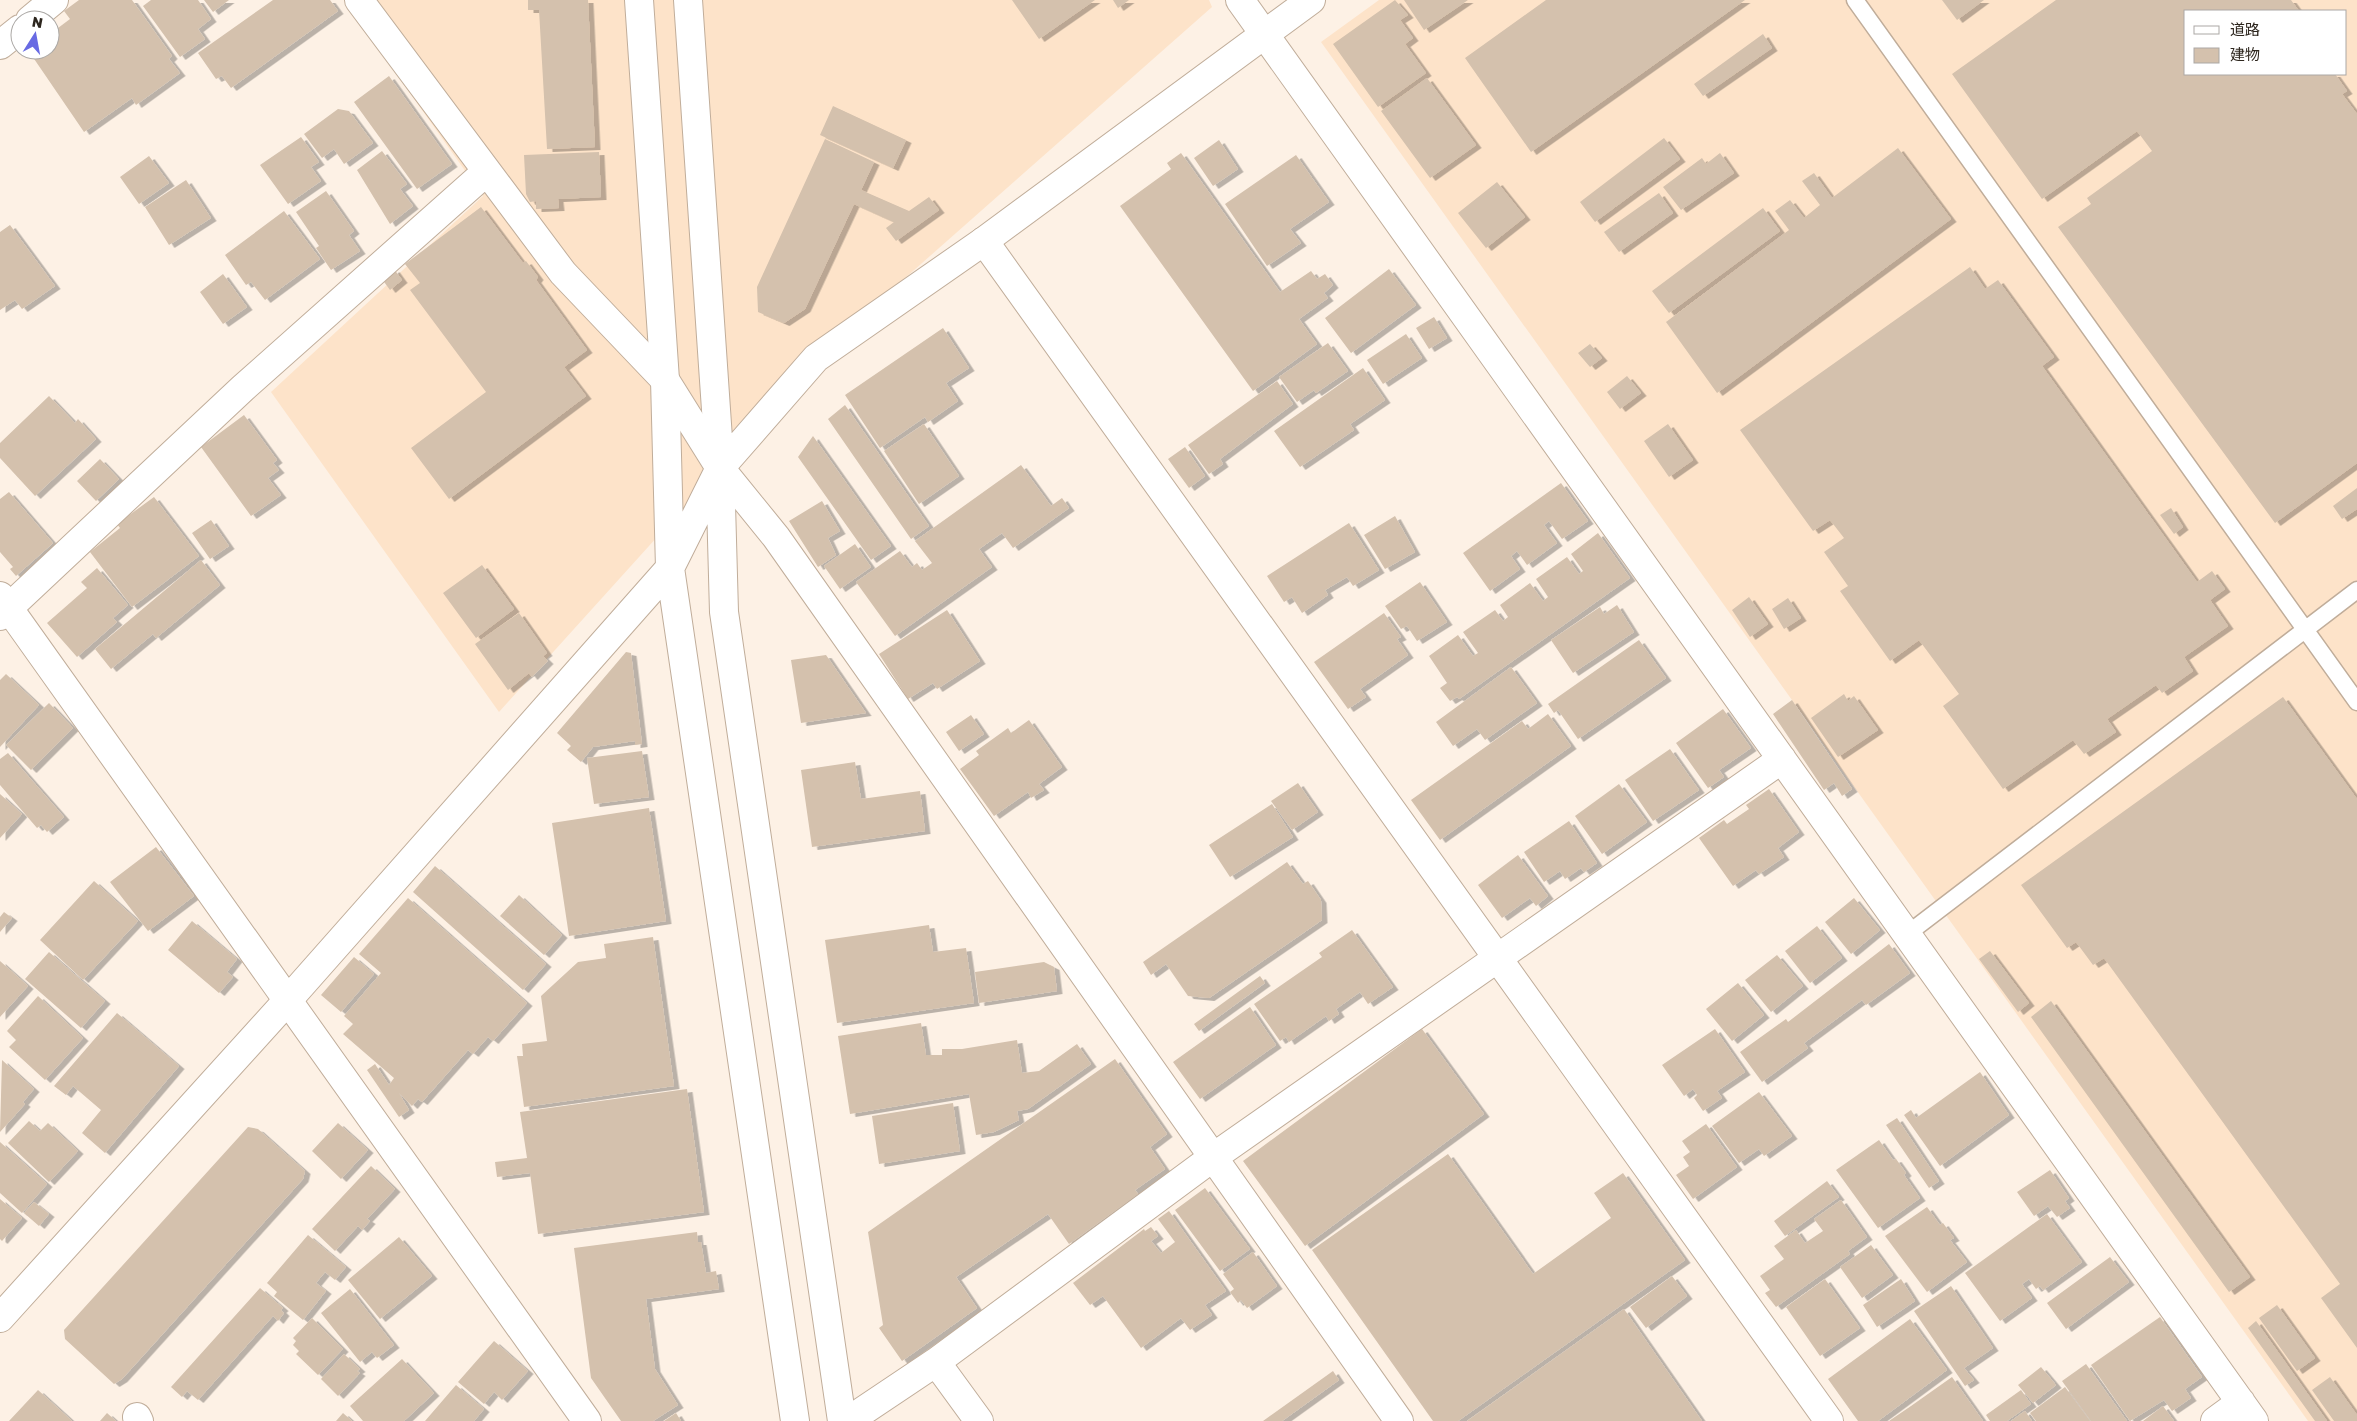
<svg xmlns="http://www.w3.org/2000/svg" width="2357" height="1421" viewBox="0 0 2357 1421" font-family="'Golos Text','Noto Sans JP',sans-serif">
	<style>
		.built { fill: #fde3c9; fill-rule: evenodd }
		.building { fill: #d4c1ad; filter: url(#shadow) }
		.lines { fill: none; stroke-linecap: round; stroke-linejoin: round }
		.lane-casing { stroke: #c0ad9a; stroke-width: 19 }
		.street-casing { stroke: #c0ad9a; stroke-width: 30 }
		.secondary-casing { stroke: #c0ad9a; stroke-width: 30 }
		.lane { stroke: #fff; stroke-width: 16 }
		.street { stroke: #fff; stroke-width: 28 }
		.secondary { stroke: #fff; stroke-width: 28 }
	</style>
	<defs>
		<filter id="shadow"><feDropShadow dx="5.5" dy="3" stdDeviation="0" flood-color="#0004"/></filter>
	</defs>
	<rect width="100%" height="100%" fill="#fdf1e5"/>
	<!-- built -->
	<path class="built" d="M344,0H1209L1212,7L836,339L499,712L271,392L483,196Z
		M1379,0H2357V1421H2308L1321,42ZM2186,11H2346V74H2186Z"/>
	<!-- building -->
	<path class="building" d="M79,0H132L172,56L169,59L180,73L136,105L132,98L84,132L28,50H50V34L70,19L64,11Z
		M151,0H198L211,19L198,29L205,39L180,57L143,6Z
		M204,0H229L213,12Z
		M273,0H330L338,11L231,88L222,76L216,79L198,53Z
		M528,0H588L595,147L547,149L539,10H528Z
		M1012,0H1095L1039,39Z
		M1113,0H1129L1118,8Z
		M1395,0L1408,15L1400,20L1413,38L1405,44L1426,73L1378,107L1333,44Z
		M1404,0H1468L1424,30Z
		M1546,0H1745L1531,152L1465,58Z
		M1942,0H1984L1957,20Z
		M2056,0H2291L2299,11H2186V74H2335L2347,91L2342,94L2357,114V463L2275,523L2058,227L2091,204L2087,198L2152,151L2137,131L2042,199L1952,74Z
		M1763,34L1772,48L1703,96L1694,84Z
		M389,76L452,164L417,189L354,102Z
		M1427,78L1476,145L1430,178L1381,111Z
		M833,106L906,140L893,168L820,135Z
		M338,109L349,111L373,143L344,164L334,149L322,158L304,134Z
		M301,137L319,162L311,167L321,181L288,204L260,165Z
		M1664,138L1680,159L1595,222L1580,202Z
		M825,139L874,162L861,190L909,211L929,197L939,210L896,241L886,228L894,222L854,204L805,309L784,323L758,312L757,287Z
		M1219,140L1238,169L1213,186L1194,158Z
		M1898,148L1951,219L1717,393L1666,322L1789,230L1775,211L1790,200L1804,218L1820,205L1802,181L1814,173L1832,198Z
		M382,151L407,184L400,189L413,206L390,224L357,170Z
		M599,152L601,197L558,199L559,208L536,209V201L530,202L526,194L524,155Z
		M1181,153L1280,292L1311,271L1317,279L1325,274L1333,285L1324,293L1328,298L1299,319L1317,344L1253,391L1120,206L1171,169L1167,163Z
		M1720,153L1734,173L1681,210L1663,187L1702,158L1706,164Z
		M1296,155L1329,202L1290,229L1301,243L1267,266L1225,204Z
		M149,156L169,183L139,204L120,177Z
		M186,180L211,218L169,245L145,207Z
		M1497,182L1525,217L1486,248L1458,213Z
		M326,191L354,231L349,235L360,251L331,270L316,248L319,246L296,212Z
		M1659,193L1673,213L1619,252L1604,232Z
		M481,207L523,263L526,261L538,277L536,280L587,350L564,367L586,396L449,499L411,448L486,392L410,290L420,283L405,264Z
		M1763,208L1780,231L1669,313L1652,291Z
		M284,211L320,259L265,300L251,282L246,285L225,255Z
		M10,225L55,286L22,309L15,300L0,310V232Z
		M1970,267L1985,289L1998,280L2054,357L2042,366L2197,582L2212,571L2225,589L2210,600L2228,626L2184,657L2193,671L2162,693L2156,685L2107,719L2116,732L2084,754L2073,740L2003,789L1943,706L1959,694L1919,640L1890,661L1840,591L1848,586L1824,552L1844,538L1830,520L1813,531L1740,430Z
		M394,269L402,280L390,290L382,279Z
		M1389,269L1416,305L1351,353L1325,318Z
		M223,274L247,307L223,324L200,292Z
		M1434,317L1447,338L1429,349L1416,328Z
		M943,328L969,368L946,383L958,401L928,422L925,417L880,448L845,395Z
		M1406,334L1422,358L1383,384L1367,360Z
		M1328,343L1348,371L1316,393L1314,390L1297,402L1279,377Z
		M1590,344L1602,358L1590,367L1578,353Z
		M1363,368L1385,400L1350,424L1354,430L1300,467L1274,431Z
		M1627,376L1641,393L1620,409L1607,392Z
		M1277,381L1293,404L1220,459L1223,464L1209,474L1188,445Z
		M49,396L75,423L78,419L96,439L35,496L0,458V443Z
		M845,405L929,526L911,539L828,419Z
		M244,415L277,460L273,463L279,470L268,478L281,495L251,516L201,447Z
		M924,424L959,476L919,504L884,451Z
		M1668,424L1693,460L1669,477L1644,441Z
		M813,436L891,546L871,560L798,457Z
		M1185,447L1205,476L1189,488L1168,459Z
		M100,459L119,479L96,501L77,481Z
		M1021,465L1051,506L1062,498L1069,508L1013,548L1002,533L979,549L992,567L895,636L856,582L900,551L912,567L917,563L922,570L932,563L915,541Z
		M1561,483L1588,521L1562,539L1549,521L1544,525L1557,543L1527,565L1517,551L1511,556L1520,569L1490,591L1463,553Z
		M2357,488V509L2342,519L2333,506Z
		M9,492L53,543L16,576L10,569L13,567L0,552V499Z
		M154,497L199,556L132,607L90,552L120,528L117,524Z
		M822,501L840,531L828,538L836,555L818,567L789,521Z
		M2171,508L2183,527L2174,534L2160,515Z
		M1395,516L1415,552L1385,569L1364,535Z
		M211,520L229,546L210,559L192,533Z
		M1349,523L1379,570L1353,586L1347,577L1325,590L1328,595L1302,613L1292,597L1284,602L1267,576Z
		M1598,533L1630,578L1459,699L1457,697L1450,701L1440,688L1447,683L1429,656L1458,635L1473,656L1478,653L1463,632L1495,610L1503,621L1508,617L1500,605L1530,583L1543,601L1548,597L1536,579L1567,557L1579,574L1583,571L1571,554Z
		M855,544L871,567L840,589L824,566Z
		M201,560L220,585L156,638L153,634L111,669L95,649Z
		M482,565L514,609L476,638L443,593Z
		M97,568L128,605L113,618L117,622L77,657L47,623L87,588L81,582Z
		M1420,582L1447,622L1417,641L1407,626L1401,629L1385,606Z
		M1749,597L1768,624L1750,637L1732,610Z
		M1788,598L1801,618L1784,629L1772,609Z
		M1617,605L1634,632L1573,673L1551,640L1600,607L1604,614Z
		M947,610L980,661L937,689L933,683L908,699L879,654Z
		M519,613L547,653L543,656L548,661L532,677L529,673L508,690L475,644Z
		M1384,613L1401,637L1397,639L1408,655L1360,689L1366,697L1348,709L1314,662Z
		M1639,640L1666,678L1578,739L1558,710L1554,713L1548,704Z
		M626,652L631,653L642,744L635,745V741L593,747L581,762L567,750L571,746L557,733Z
		M826,655L866,713L801,723L791,660Z
		M1511,667L1537,703L1485,740L1477,729L1453,746L1436,722Z
		M6,674L39,705L0,747V680Z
		M1844,694L1848,701L1854,696L1878,730L1838,757L1811,718Z
		M2283,697L2357,799V1348L2321,1298L2340,1284L2104,958L2093,965L2076,942L2067,948L2021,885Z
		M1792,700L1852,789L1842,796L1834,783L1824,790L1773,714Z
		M49,703L73,728L31,770L6,745Z
		M1723,709L1751,748L1719,770L1724,777L1708,788L1676,743Z
		M1548,714L1571,746L1440,840L1411,800L1522,721L1528,729Z
		M971,715L984,734L959,751L946,732Z
		M1029,720L1062,767L1039,784L1044,790L1031,798L1028,792L994,816L960,769L979,755L976,751L1008,728L1011,733Z
		M1670,749L1699,790L1653,821L1625,780Z
		M642,751L649,797L594,804L587,758Z
		M8,753L64,817L47,832L41,825L37,828L0,785V759Z
		M855,762L861,799L920,791L925,831L812,847L801,770Z
		M1298,783L1318,812L1292,830L1271,801Z
		M1619,784L1647,822L1602,854L1575,816Z
		M1769,789L1799,832L1778,848L1784,857L1759,874L1756,870L1733,886L1699,838L1724,820L1727,824L1749,809L1746,805Z
		M0,794L22,814L0,838Z
		M1272,804L1293,837L1230,877L1209,845Z
		M649,808L666,921L569,936L552,823Z
		M1569,821L1597,863L1584,872L1581,868L1565,879L1560,871L1544,882L1524,852Z
		M156,847L194,896L148,931L110,882Z
		M1518,855L1548,896L1536,906L1530,898L1502,918L1478,885Z
		M1287,862L1303,884L1308,881L1321,900L1322,920L1209,998L1188,996L1166,964L1151,975L1143,962Z
		M435,866L546,964L523,990L413,892Z
		M94,881L138,921L83,980L40,940Z
		M519,895L562,935L544,955L500,916Z
		M408,898L527,1003L493,1041L488,1037L473,1054L468,1050L422,1102L418,1099L412,1106L399,1093L409,1110L399,1117L367,1070L375,1064L389,1085L394,1078L343,1034L353,1024L344,1016L381,973L359,954Z
		M1854,898L1880,930L1851,954L1825,922Z
		M4,912L12,918L0,932V917Z
		M192,921L237,959L227,972L233,977L219,993L168,950Z
		M929,925L933,952L966,948L974,1003L837,1023L825,940Z
		M1817,926L1842,958L1810,983L1785,951Z
		M1352,930L1393,987L1368,1004L1360,992L1336,1009L1339,1014L1329,1021L1326,1016L1289,1042L1286,1037L1280,1041L1254,1004L1319,959L1322,957L1319,953Z
		M653,937L674,1086L524,1107L517,1056H523L522,1044L547,1041L541,996L578,962L606,958L604,944Z
		M1889,944L1910,973L1866,1005L1862,1000L1804,1043L1808,1048L1762,1082L1740,1052L1786,1019L1788,1022Z
		M1990,951L2029,1003L2018,1012L1979,959Z
		M49,952L105,1001L81,1028L25,979Z
		M1777,955L1803,986L1771,1012L1745,980Z
		M354,957L374,974L341,1012L321,995Z
		M0,961L28,986L0,1017Z
		M1044,962L1054,967L1057,991L979,1003L975,972Z
		M1260,976L1265,983L1199,1031L1194,1024Z
		M1738,983L1764,1015L1732,1041L1706,1009Z
		M38,996L83,1038L45,1080L9,1047L16,1040L7,1031Z
		M2051,1001L2250,1277L2229,1292L2031,1017Z
		M1250,1007L1276,1045L1200,1099L1173,1062Z
		M117,1013L179,1066L105,1153L82,1133L101,1110L73,1086L66,1095L54,1086Z
		M921,1023L926,1055H942V1049H962L1017,1040L1022,1073L1039,1071L1077,1044L1091,1064L1028,1109L1017,1111L1019,1120L994,1132L976,1135L969,1094L850,1114L838,1036Z
		M1422,1029L1484,1114L1305,1246L1243,1161Z
		M1715,1029L1745,1072L1717,1091L1722,1098L1703,1111L1694,1098L1697,1095L1693,1089L1684,1096L1662,1065Z
		M1115,1059L1167,1134L1150,1147L1165,1169L1135,1190L1138,1194L1069,1244L1048,1214L956,1277L977,1308L902,1361L879,1328L883,1325L868,1232Z
		M2,1060L34,1089L23,1102L25,1104L0,1132Z
		M1980,1072L2009,1115L1940,1166L1904,1115L1911,1110L1916,1118Z
		M687,1089L704,1212L538,1234L530,1173L497,1177L495,1162L527,1158L520,1112Z
		M1759,1092L1792,1136L1764,1156L1759,1149L1739,1163L1712,1126Z
		M953,1103L960,1151L879,1164L872,1116Z
		M1897,1118L1939,1181L1929,1188L1886,1125Z
		M29,1121L40,1131L48,1123L78,1151L49,1182L8,1143Z
		M338,1123L368,1150L341,1179L312,1151Z
		M1706,1124L1737,1167L1693,1199L1676,1175L1689,1166L1683,1157L1690,1152L1682,1141Z
		M248,1127L258,1129L305,1171L303,1179L122,1379L114,1384L65,1339L64,1330Z
		M1879,1140L1893,1160L1896,1159L1906,1173L1904,1175L1920,1198L1878,1228L1836,1170Z
		M0,1142L47,1184L22,1213L0,1193Z
		M1448,1154L1533,1274L1611,1218L1594,1193L1623,1173L1685,1260L1458,1421H1433L1312,1250Z
		M371,1166L395,1189L367,1219L370,1221L362,1230L358,1226L335,1251L312,1229Z
		M2050,1170L2069,1198L2065,1201L2070,1208L2057,1217L2048,1206L2034,1216L2017,1192Z
		M1827,1181L1839,1197L1785,1236L1774,1221Z
		M1205,1188L1250,1249L1220,1271L1175,1210Z
		M0,1199L22,1218L2,1241L0,1239Z
		M1841,1200L1867,1237L1848,1251L1850,1254L1776,1307L1765,1293L1770,1290L1760,1276L1784,1259L1774,1246L1796,1230L1805,1243L1823,1231L1814,1219Z
		M34,1202L49,1214L39,1226L24,1213Z
		M1927,1207L1940,1225L1943,1223L1954,1238L1950,1240L1967,1262L1927,1292L1885,1236Z
		M1169,1211L1226,1291L1205,1305L1212,1315L1190,1330L1181,1318L1141,1348L1103,1296L1090,1305L1073,1283L1144,1229L1145,1231L1151,1227L1158,1236L1151,1241L1161,1253L1175,1242L1158,1219Z
		M2047,1214L2082,1262L2043,1290L2040,1286L2036,1289L2029,1279L2022,1284L2032,1298L2000,1321L1965,1273Z
		M697,1232L698,1242H701L706,1273L716,1271L719,1289L646,1299L655,1369L678,1405L653,1421H621L591,1378L574,1248Z
		M308,1235L346,1267L335,1280L325,1272L316,1283L326,1291L303,1320L274,1296L277,1292L267,1283Z
		M399,1237L432,1276L380,1319L348,1280Z
		M1871,1245L1893,1275L1862,1298L1840,1267Z
		M1253,1252L1277,1286L1247,1308L1241,1300L1238,1303L1230,1292L1234,1289L1223,1274Z
		M2110,1257L2129,1282L2066,1329L2047,1303Z
		M1672,1276L1687,1296L1646,1328L1630,1307Z
		M1825,1279L1860,1328L1820,1356L1786,1307Z
		M1901,1279L1915,1301L1877,1327L1863,1305Z
		M1951,1286L1993,1348L1964,1368L1974,1380L1965,1386L1914,1311Z
		M260,1288L283,1308L281,1310L284,1313L278,1321L273,1316L198,1400L187,1391L182,1397L171,1387Z
		M350,1289L394,1345L377,1358L372,1352L360,1362L321,1313Z
		M2277,1305L2315,1358L2297,1371L2259,1318Z
		M1624,1309L1702,1421H1467Z
		M2160,1317L2202,1377L2185,1389L2191,1398L2172,1411L2164,1400L2130,1421L2091,1365Z
		M312,1318L343,1349L318,1375L296,1354L299,1351L293,1345L296,1341L293,1338Z
		M1910,1319L1947,1370L1878,1421H1858L1828,1379Z
		M2256,1321L2327,1421H2315L2248,1328Z
		M494,1341L528,1371L502,1400L494,1392L484,1404L458,1382Z
		M344,1354L360,1369L357,1371L360,1373L338,1396L321,1379Z
		M402,1359L434,1393L404,1421H363L350,1406Z
		M2086,1364L2127,1421H2091L2062,1381Z
		M2041,1367L2056,1385L2033,1403L2018,1385Z
		M1333,1371L1339,1380L1282,1421H1263Z
		M1952,1377L1983,1421H1889L1911,1406Z
		M2330,1377L2357,1415V1421H2334L2312,1390Z
		M456,1385L484,1409L474,1421H425Z
		M2065,1387L2090,1421H2036L2030,1413Z
		M38,1390L72,1421H9Z
		M2021,1390L2031,1404L2007,1421H1990L1986,1415Z
		M2163,1406L2174,1421H2143Z
		M2025,1411L2032,1421H2011Z
		M107,1413L116,1421H100Z
		M343,1413L352,1421H336Z
		M676,1413L681,1421H664Z"/>
	<g class="lines">
		<defs>
			<path id="lane" d="M1855,0L2357,702
				M1906,935L2357,590"/>
			<path id="street" d="M359,0L563,273L665,380L720,468L776,537L1399,1421
				M1240,0L2254,1421
				M30,20L54,0
				M0,45L20,29
				M984,241L1829,1421
				M0,596L587,1421
				M0,616L243,388L486,172
				M936,1362L979,1421
				M137,1417L139,1421
				M848,1421L936,1362L1212,1158L1782,759
				M2215,1421L2241,1402"/>
			<path id="secondary" d="M639,0L665,380L670,568L795,1421
				M688,0L720,468L724,612L842,1421
				M0,1318L288,1000L670,568L720,468L816,358L984,241L1311,0"/>
		</defs>
		<!-- lane casing -->
		<use href="#lane" class="lane-casing"/>
		<!-- street casing -->
		<use href="#street" class="street-casing"/>
		<!-- secondary casing -->
		<use href="#secondary" class="secondary-casing"/>
		<!-- lane -->
		<use href="#lane" class="lane"/>
		<!-- street -->
		<use href="#street" class="street"/>
		<!-- secondary -->
		<use href="#secondary" class="secondary"/>
	</g>
	<!-- legend -->
	<rect x="2184" y="10" width="162" height="65" fill="#ffffff" stroke="#aba8a5"/>
	<rect x="2194" y="26" width="25" height="8" fill="#ffffff" stroke="#aba8a5"/>
	<text x="2230" y="35" font-size="15" fill="#2d261e">道路</text>
	<rect x="2194" y="48" width="25" height="15" fill="#d4c1ad" stroke="#aba8a5"/>
	<text x="2230" y="60" font-size="15" fill="#2d261e">建物</text>
	<!-- north arrow -->
	<g transform="translate(35 35) rotate(11)"><circle r="24" fill="#ffffff" stroke="#aba8a5"/>
	<path d="M0-4L9 19L0 12L-9 19Z" fill="#686ae3"/>
	<text y="-8" font-size="14" font-weight="bold" text-anchor="middle" fill="#2d261e">N</text>
	</g>
</svg>
